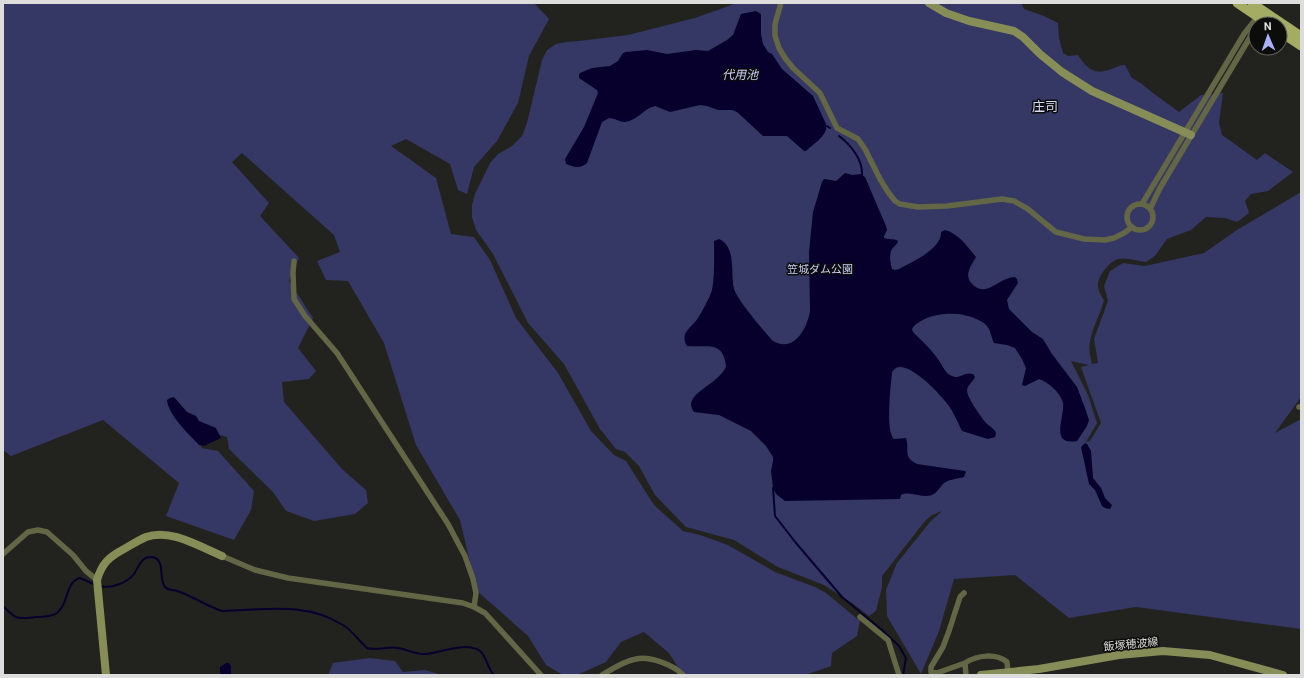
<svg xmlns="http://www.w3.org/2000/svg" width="1304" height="678" viewBox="0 0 1304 678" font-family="Roboto,'Noto Sans JP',sans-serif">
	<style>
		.green { fill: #353765; fill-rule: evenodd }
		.water { fill: #07002d }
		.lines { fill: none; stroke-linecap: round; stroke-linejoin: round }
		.stream { stroke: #07002d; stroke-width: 2 }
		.street { stroke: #636745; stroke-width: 5.5 }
		.secondary { stroke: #878d56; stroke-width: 8 }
		.primary { stroke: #a4ab62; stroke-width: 9 }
		.labels { text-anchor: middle; stroke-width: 3; stroke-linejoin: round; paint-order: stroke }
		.park-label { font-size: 11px; fill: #c6ccf5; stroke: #0c0c0a }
		.street-label { font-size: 11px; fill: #dddedb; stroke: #0c0c0a }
		.water-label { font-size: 12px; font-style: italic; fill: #c7ccf6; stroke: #0c0c0a }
		.quarter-label { font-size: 13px; fill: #d6daf7; stroke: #0c0c0a }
	</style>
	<rect width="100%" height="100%" fill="#22231f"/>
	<!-- green -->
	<path class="green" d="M3,3H534L549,19L529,56L518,103L497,141L474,167L467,194L458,190L450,164L406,139L391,146L436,178L451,234L474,237L490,260L516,318L558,373L591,431L614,455L626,461L654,505L683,531L700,535L728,545L775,572L815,587L826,593L860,621L857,636L832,653L831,666L805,675H683L669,653L644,632L621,642L606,662L577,675H563L546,665L528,636L477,591L460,520L416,445L384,343L348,281L326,280L317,261L340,252L334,235L242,153L232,162L269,203L260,216L299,258L289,281L313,318L298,348L316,371L309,379L282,382L284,402L342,469L366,490L368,503L355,514L314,521L286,511L273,492L229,449L227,437L216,434L184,416L202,448L218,451L254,491L251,510L234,540L166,516L179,483L103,420L11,456L3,450Z
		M737,3H1021L1024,9L1044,16L1058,23L1059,38L1063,53L1068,56L1078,55C1084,64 1091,74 1104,71C1112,70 1117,65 1125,65L1132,78L1142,84L1153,93L1179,112L1201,95L1223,93L1219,123L1222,135L1257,160L1265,153L1293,172L1268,191L1251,194L1245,201L1249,213L1237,222L1225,218L1206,217L1191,230L1167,239L1155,256L1146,262C1137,261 1127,257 1118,259C1109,262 1098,276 1098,285C1098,291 1101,295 1104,300C1101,314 1092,327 1090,342C1088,349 1091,358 1092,364L1098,363L1094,339L1108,301L1104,286L1110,271L1123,263L1145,266L1204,253L1237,230L1301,192V397L1275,433L1301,419V629L1136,607L1069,618L1015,575L954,579L939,631L921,674L887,616L886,590L897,563L930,522L942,511L932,515L925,521L882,576V587L876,611L869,616L852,603L824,585L778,567L734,540L686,527L655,495L639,466L625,452L616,449L600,429L564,364L528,323L493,254L476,230L472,217V205L475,194L490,163L498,154L512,146L522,136L527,123L542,60L547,50L556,44L566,42L579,41L628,35L695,18ZM1071,361L1089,365L1081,367L1101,423L1090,441L1086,442L1097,423L1088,395Z
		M370,658L395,661L403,672L425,670L442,675H328L333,663Z"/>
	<!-- water -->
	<path class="water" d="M756,11L761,14V34L763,44L768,52L772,54L782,69L813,96L826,124C829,135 813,144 806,151H804L787,136H763L737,112L732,110H718L707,106L700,105L670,112L655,106C644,108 637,121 625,122C619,122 615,118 609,118L602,122L587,163C581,169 573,167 566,164L565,159L584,127L598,93L597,90L579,78V75L580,73L592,68L610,66L618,61L623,53L626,52L647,50L667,54L696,50L708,51L727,40L733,35L741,14Z
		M845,173L852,175L861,174L865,177L886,226L887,230L884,236V238C889,240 894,238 898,241C897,245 895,245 892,249C889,254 890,263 892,269L895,270L899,269C912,262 942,249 941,232L945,230C958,233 968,247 976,257C971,266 963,276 973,285C988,298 999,277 1015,277L1017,279L1018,283L1007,300L1009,309L1032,332L1043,339L1052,354L1077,387L1085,408L1089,420L1087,426L1077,441C1049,446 1065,417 1063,403C1061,393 1048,382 1039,379L1025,386L1022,385L1026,368L1022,359L1015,348L1007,345L994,343C991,337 991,329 985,324C968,311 939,311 921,321C918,323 914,325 912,329L913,332C922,341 933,351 940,362C943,367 946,374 952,376C959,380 964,371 973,374L975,377C973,382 967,385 967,391C968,399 980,415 985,422C989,426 994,428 996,433L995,437L988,439L962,431C957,421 953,410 945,401C937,391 913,366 899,367C896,367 894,370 892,372C891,385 885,431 894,439L906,438C910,450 902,457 917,464L965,471L966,472L964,477C957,479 949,479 943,484C939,488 937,493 932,495C922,499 910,490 901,495L900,499L785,501L776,494L773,488L771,471L773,461V457L766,446L751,431L719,415L694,412C680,394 721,384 726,366C723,340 707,348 687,346C679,332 692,328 698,318C702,312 710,297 712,290C715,274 714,256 714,241L719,239C737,247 730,274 734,289C738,301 764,331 773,341C794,353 807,329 810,311L809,252L813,212L822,182L824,179L836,181Z
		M174,397L187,412L196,416L199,421L216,428L221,438L204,446L199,445C189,434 168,415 167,400L170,398Z
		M1085,443L1087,444L1091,451L1093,478L1101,488L1105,498L1112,505L1110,509L1105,508L1102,506L1095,490L1089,484L1081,447Z
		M226,663H229L231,666V675H221L220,672V667Z"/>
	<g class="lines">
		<!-- stream -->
		<path class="stream" d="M827,126L830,128
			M839,136C851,145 863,160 862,175
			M773,488L775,516L796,543L842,597L882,630L899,646L906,658L903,675
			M100,586C111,589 127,583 134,574C137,569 140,562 144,559C146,557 150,557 153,557C166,561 158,578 165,587C168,590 173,590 177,591C193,596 206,606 222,611C264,610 305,601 343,625C352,630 359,641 367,648C377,651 388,646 398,648C407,649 415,655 425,654C440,653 466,641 480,651C487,657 487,668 494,675
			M3,606C17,620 16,619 36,617C43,617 51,617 57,613C69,604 65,582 80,578L96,585"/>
		<!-- street -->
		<path class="street" d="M781,3L775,24V36L779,48L785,58L793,68L820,93L837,128L858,139L865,149L880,179L888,192L895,201L900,204L918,207L947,206L1002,199L1014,201L1028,209L1056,232L1084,239L1105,240L1114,238L1124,233L1132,227
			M1142,204L1244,34L1259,15
			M1127 217a13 13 0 1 1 26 0a13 13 0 1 1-26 0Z
			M1150,209L1160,188L1249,39L1255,25
			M294,261L293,273L294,299L305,316L337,353L448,524L465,556L473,579L476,593L474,607
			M1299,407H1301
			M3,554L28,532L38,530L47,532L73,555L86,571L97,580
			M222,556L255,570L288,578L463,603L474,607L485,613L541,675
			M964,593L960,597L949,631L943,647L931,667V672L937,673L965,663
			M860,617L888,640L899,675
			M602,675C612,669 624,661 636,659C650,656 674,665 683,675
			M966,675L965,663C977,655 996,653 1007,662L1008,672"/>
		<!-- secondary -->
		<path class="secondary" d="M929,3L946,13L969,21L1014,31L1023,37L1040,54L1062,72L1092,91L1191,135
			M106,675L97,580C102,563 109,557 124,549C131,545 139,540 146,537C170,528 200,547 222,556
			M981,675L1039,669L1119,655L1163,651L1210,655L1283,675"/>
		<!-- primary -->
		<path class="primary" d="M1237,3L1268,24
			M1252,3L1301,36
			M1280,32L1301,46"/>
	</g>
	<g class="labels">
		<!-- park labels -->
		<g class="park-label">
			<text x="820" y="273">笠城ダム公園</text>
		</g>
		<!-- street labels -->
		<g class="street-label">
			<text transform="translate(1131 644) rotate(-6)" y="4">飯塚穂波線</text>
		</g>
		<!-- water labels -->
		<g class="water-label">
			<text x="740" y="79">代用池</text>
		</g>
		<!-- quarter labels -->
		<g class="quarter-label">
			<text x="1045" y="111">庄司</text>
		</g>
	</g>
	<!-- border -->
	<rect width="1304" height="678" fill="none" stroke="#dddedb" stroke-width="8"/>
	<!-- north arrow -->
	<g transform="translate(1268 36) rotate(358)"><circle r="19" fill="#0c0c0a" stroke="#60605e"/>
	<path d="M0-3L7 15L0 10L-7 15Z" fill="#a9b0fc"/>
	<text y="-6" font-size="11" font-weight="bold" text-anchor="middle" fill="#dddedb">N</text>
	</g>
</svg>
